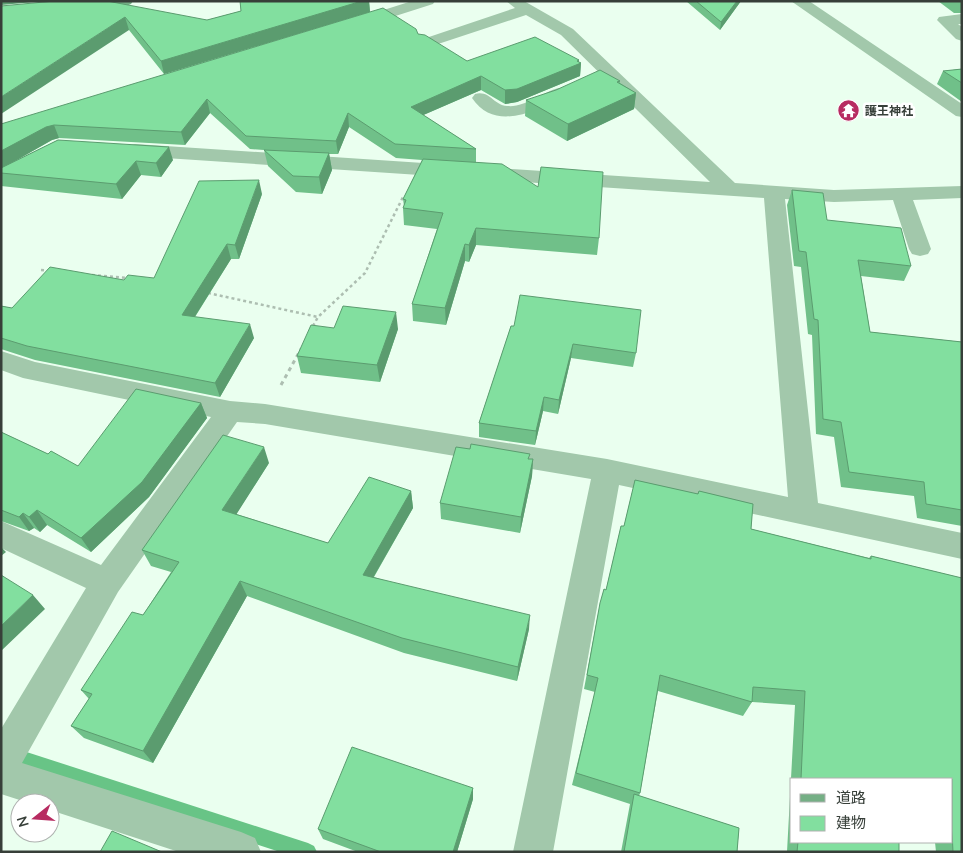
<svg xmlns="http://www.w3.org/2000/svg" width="963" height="853" viewBox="0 0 963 853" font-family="'Nunito Sans','Noto Sans JP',sans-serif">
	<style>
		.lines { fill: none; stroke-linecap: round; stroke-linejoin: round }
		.stream { fill: #68c486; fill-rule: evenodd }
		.path-far1 { stroke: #adbeb1; stroke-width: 2.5; stroke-dasharray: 3 3; stroke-linecap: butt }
		.path { stroke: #adbeb1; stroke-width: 3; stroke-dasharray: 4 4; stroke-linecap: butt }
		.street { fill: #a2c8ab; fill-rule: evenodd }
		.secondary { fill: #75af85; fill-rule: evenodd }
		.wall { fill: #70c089; fill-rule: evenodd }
		.shaded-wall { fill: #5b9c6f }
		.building { fill: #82df9f; stroke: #5b9c6f }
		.labels { text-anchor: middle; stroke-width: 5; stroke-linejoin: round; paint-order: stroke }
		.far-poi-label { font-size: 12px; font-weight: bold; fill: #373f39; stroke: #fff; text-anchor: start }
	</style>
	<rect width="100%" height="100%" fill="#eaffef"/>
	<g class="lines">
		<!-- stream -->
		<path class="stream" d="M8,746L308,843L314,846L317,852H280L8,762L1,758L2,748Z"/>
		<!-- path-far1 -->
		<path class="path-far1" d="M41,270L51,271
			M92,275L128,278
			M208,293L318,317
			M313,326L318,317L365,273L404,195"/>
		<!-- path -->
		<path class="path" d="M312,328L314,325
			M281,385L301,349"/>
		<!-- street -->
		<path class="street" d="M412,1H435L433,4L361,27H349L347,24L349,21Z
			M506,1H524L573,29L735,183L834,190L962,186V198L913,200L931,249L928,254L920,256L912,254L909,249L893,200L834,202L785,199L818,503L962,533V559L619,485L553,852H513L591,479L265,424L237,422L118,592L22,763L241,832L255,838L261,852H179L50,810V803H29L1,794V729L86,588L1,548V521L101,565L211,417L23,378L1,370V351L35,362L230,401L265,404L607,459L788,497L764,198L135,156L128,154L125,150L128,146L135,144L710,182L561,35L526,15L432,46H420L418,43L420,40L515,8Z
			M791,1H809L962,104V117L956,116Z
			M962,14V24H958L962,27V41L956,39L937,20L939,17Z
			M559,88L565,89L568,93L565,97C536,110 496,133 472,98L475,94C490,90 493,105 507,106C525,108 542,92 559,88Z"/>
		<!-- secondary -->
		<path class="secondary" d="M71,1H133L131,4L126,6L1,17V7Z"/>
	</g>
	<!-- wall -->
	<path class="wall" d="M240,1H369L370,12L164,74L129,30L1,6L207,20L241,11Z
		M686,1H741L720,30Z
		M938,1H962V13H954Z
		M418,34L467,61L579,62L581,63L580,76L517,102L505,104L481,90L423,115L476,149V163L599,238L597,255L476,245L469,262L465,261L446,325L413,321L412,304L437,229L404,225L403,208L404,206L403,199L422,160L396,158L349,127L338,154H329L332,170L322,194L296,192L268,166L264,150L250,149L210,113L185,145L59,138L52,140L8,165L58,140L173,160L161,177L141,175L122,199L1,186V124Z
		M962,69V102L937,84L943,71Z
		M620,81V83L636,93L634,109L567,141L525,116L526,100Z
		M792,190L827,220L911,266L904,281L861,276L870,332L962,342V526L917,518L914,496L841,487L834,437L816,434L812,335L808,334L801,267L794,266L787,205Z
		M262,194L239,259H231L195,317L254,338L220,397L35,360L1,349V306L12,308L124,280L154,278Z
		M511,326L636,353L633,367L571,358L558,414L543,411L535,445L479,437V423Z
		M334,328L398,329L380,382L301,373L297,356Z
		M201,403L207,418L149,497L91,552L47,525L40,532L34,528L29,531L1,521V432L48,454L78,466Z
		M529,459H533L532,476L520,533L441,519L440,503Z
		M269,463L236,514L328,543L411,491L413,508L374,577L529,629L517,681L404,653L247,596L153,763L84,738L71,726L89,699L81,690L143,615L171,572L151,566L142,550Z
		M635,480L697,494L699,491L753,504L751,529L869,558L871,556L962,578V852H936L935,842L899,843V852H787L795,705L752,702L743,716L658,691L640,793L639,796L739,828L737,852H621L630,804L572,785L595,692L584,689L597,619L604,589L606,590L621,526H624ZM792,779H952V842H792Z
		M473,788V799L457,852H358L323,839L318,829Z"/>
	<!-- shaded-wall -->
	<path class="shaded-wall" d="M1,1H46L1,5Z
		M362,1H369L370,12L164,74L161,61Z
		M737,1H741L720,30L721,22Z
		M125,17L129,30L1,114V97Z
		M579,60V64L581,63L580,76L517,102L505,104V90Z
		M481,76V90L412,120L411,107Z
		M636,93L634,109L567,141L568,124Z
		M207,99L210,113L185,145L181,132Z
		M348,113L349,127L338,154L336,141Z
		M54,125L59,138L52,140L1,169V151L46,127Z
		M169,147L173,160L161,177L156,163Z
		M329,153L332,170L322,194L319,177Z
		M136,161L141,175L122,199L116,184Z
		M259,180L262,194L239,259L235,245Z
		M476,228V245L469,262V245Z
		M227,244L231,259L187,329L182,315Z
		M465,244V261L446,325L445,308Z
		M396,312L398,329L380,382L377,365Z
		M250,324L254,338L220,397L215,383Z
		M573,344L571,358L558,414L559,400Z
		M544,397L543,411L535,445L536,431Z
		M201,403L207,418L149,497L91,552L81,538Z
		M264,447L269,463L229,526L222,510Z
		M533,459L532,476L520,533L521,517Z
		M411,491L413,508L366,590L363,575Z
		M37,510L47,525L40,532L29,517Z
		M23,513L34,528L29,531L19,517Z
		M1,547L6,552L1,556Z
		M240,581L247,596L153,763L143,751Z
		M33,595L45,609L1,651V626Z
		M530,615L529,629L517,681L518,667Z
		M473,788V799L457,852H453Z"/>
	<!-- building -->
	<path class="building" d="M55,1H107L207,20L241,11L240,1H362L161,61L125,17L1,97V6Z
		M696,1H737L721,22Z
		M383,8L416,29L418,34L425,35L467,61L535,37L579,60L577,61L581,63L517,89L505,90L481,76L411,107L476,149L395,144L348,113L336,141L246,136L207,99L181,132L54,125L46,127L1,151V124Z
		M962,69V83L943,71Z
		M600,70L620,81L617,82L636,93L568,124L526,100L556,90Z
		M58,140L169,147L156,163L136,161L116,184L1,173V168Z
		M264,150L329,153L319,177L293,176Z
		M423,159L502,164L538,187L541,167L603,172L599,238L476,228L469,245L465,244L445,308L412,304L443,213L403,208L406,200L403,199Z
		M259,180L235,245L227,244L182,315L250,324L215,383L27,346L1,338V306L12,308L50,267L124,280L128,275L154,278L199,181Z
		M792,190L823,193L827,220L901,228L911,266L858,260L870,332L962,342V510L926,504L924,482L849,472L841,422L823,419L818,320L814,319L806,252L799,251Z
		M520,295L641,310L636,353L573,344L559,400L544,397L536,431L479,423L511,326H514Z
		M343,306L396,312L377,365L297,356L311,325L334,328Z
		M136,389L201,403L142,482L81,538L37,510L29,517L23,513L19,517L1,510V432L48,454L51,451L78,466Z
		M223,435L264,447L222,510L328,543L369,477L411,491L363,575L530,615L518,667L402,638L240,581L143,751L71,726L92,694L81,690L132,612L143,615L179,562L142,550Z
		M471,444L530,454L528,459H533L521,517L440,503L456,447L470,449Z
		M635,480L698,494L699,491L753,504L751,529L871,559V556L962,578V852H953L952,831V779H801L805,691L753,687L752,702L660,675L640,793L576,773L598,678L587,675L600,603L604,589L606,590L621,526H624Z
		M1,575L33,595L1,626Z
		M352,747L473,788L453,852H381L318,829Z
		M634,794L739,828L737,852H624Z
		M112,831L162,852H100Z
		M798,842H899V852H797Z"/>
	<!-- icons -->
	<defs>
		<symbol id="temple-disc" viewBox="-11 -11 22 22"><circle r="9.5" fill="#b72b61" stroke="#fff"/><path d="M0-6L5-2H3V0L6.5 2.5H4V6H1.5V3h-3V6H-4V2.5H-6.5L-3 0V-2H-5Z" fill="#fff"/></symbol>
	</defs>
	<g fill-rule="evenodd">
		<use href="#temple-disc" x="836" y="98" width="25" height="25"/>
	</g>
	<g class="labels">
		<!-- far-poi labels -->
		<g class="far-poi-label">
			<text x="865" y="115">護王神社</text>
		</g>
	</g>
	<!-- border -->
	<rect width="963" height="853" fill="none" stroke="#373f39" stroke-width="5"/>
	<!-- legend -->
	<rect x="790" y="778" width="162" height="65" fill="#ffffff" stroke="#afb2b0"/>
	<rect x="800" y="794" width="25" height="8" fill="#75af85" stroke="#afb2b0"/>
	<text x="836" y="803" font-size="15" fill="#373f39">道路</text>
	<rect x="800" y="816" width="25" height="15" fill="#82df9f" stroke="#afb2b0"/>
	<text x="836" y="828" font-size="15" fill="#373f39">建物</text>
	<!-- north arrow -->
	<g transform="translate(35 818) rotate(253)"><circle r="24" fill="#ffffff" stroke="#afb2b0"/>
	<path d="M0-4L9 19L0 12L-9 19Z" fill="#b72b61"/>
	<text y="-8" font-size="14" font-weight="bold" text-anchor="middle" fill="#373f39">N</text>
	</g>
</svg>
